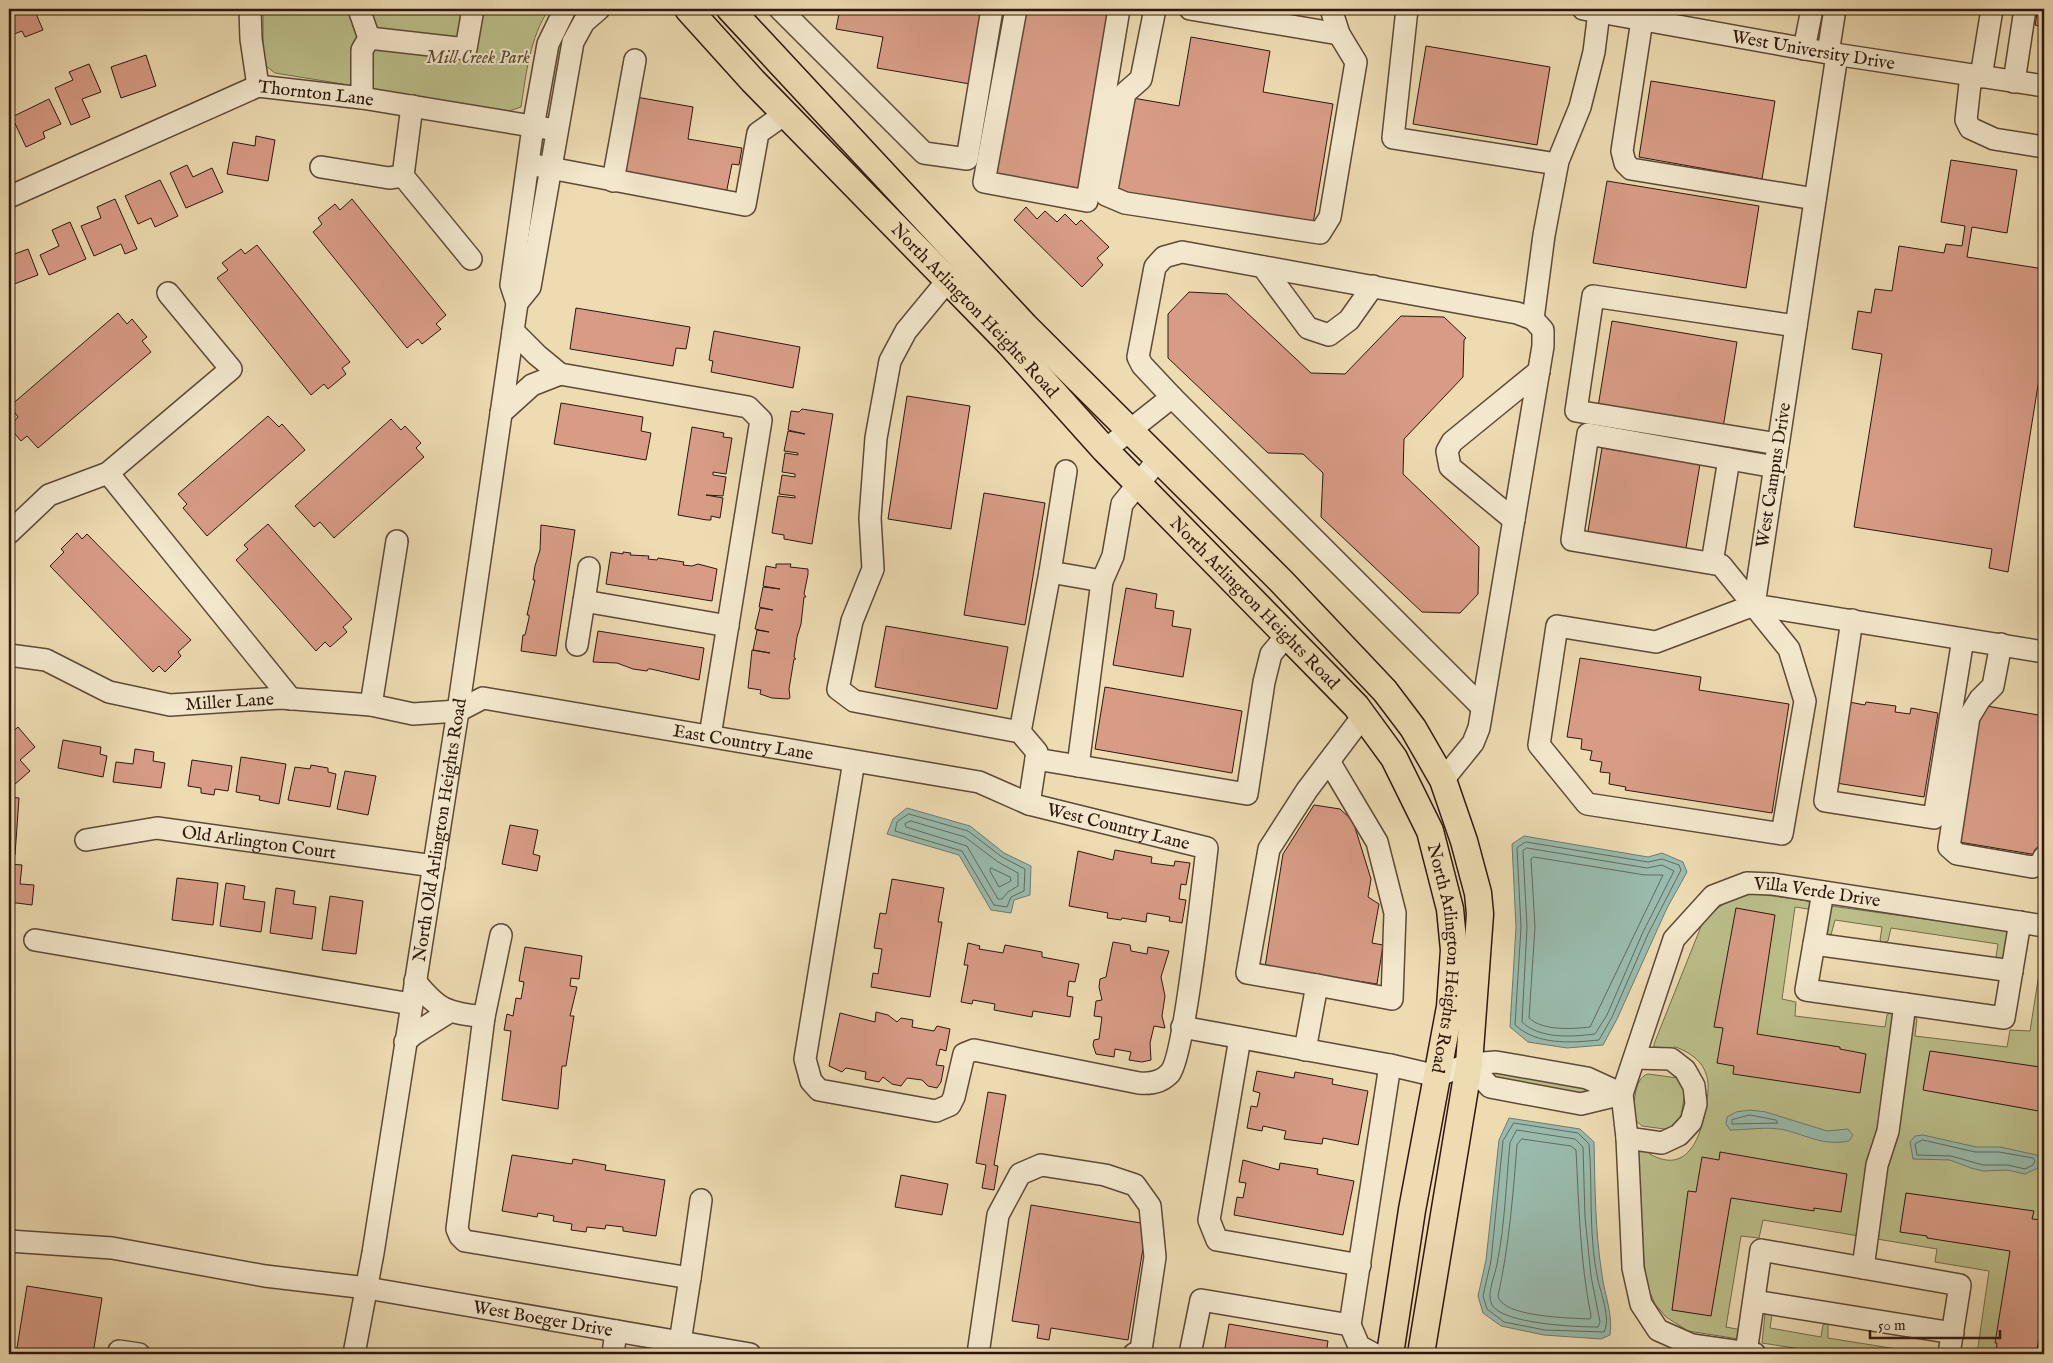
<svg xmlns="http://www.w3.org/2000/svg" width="2053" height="1363" viewBox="0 0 2053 1363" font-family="'IM FELL English',serif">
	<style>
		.green { fill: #bbbf8a; stroke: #746c4b }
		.water { fill: #99bbad; stroke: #6e7a6d }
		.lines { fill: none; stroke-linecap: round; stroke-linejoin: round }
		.shore { stroke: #636a5c; stroke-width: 1 }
		.building { fill: #d89c86; stroke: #2d180c }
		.minor-casing { stroke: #5d4936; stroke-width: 24 }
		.major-casing { stroke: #2d180c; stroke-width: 29 }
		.minor { stroke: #f3e8cd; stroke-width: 21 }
		.major { stroke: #eddbb2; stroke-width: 26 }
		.labels { text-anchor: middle; stroke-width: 4; stroke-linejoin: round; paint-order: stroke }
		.street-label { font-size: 18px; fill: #2d180c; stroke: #f3e8cd }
		.park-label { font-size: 18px; font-style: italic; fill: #584a32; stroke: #f3e8cd }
	</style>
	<rect width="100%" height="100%" fill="#eddbb2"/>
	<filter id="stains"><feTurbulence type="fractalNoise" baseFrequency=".004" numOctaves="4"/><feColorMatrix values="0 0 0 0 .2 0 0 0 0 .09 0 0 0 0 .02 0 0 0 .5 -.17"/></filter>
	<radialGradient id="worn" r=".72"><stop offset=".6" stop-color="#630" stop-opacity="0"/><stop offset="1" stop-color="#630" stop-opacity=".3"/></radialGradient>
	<!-- green -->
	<path class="green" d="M263,9H549C530,37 526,74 521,107L509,111L275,73L266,66L263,54Z
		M1751,893L1808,901L1810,904L1808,909L1795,907L1782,999L1796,1002L1795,1016L1885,1027L1887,1015L1890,1013L1914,1016L1917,1019L1915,1036L2007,1047L2010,1030L2030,1031L2044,942V1354H1977L1989,1271L1935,1262L1937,1249L1763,1220L1759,1238L1741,1236L1726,1327L1742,1330L1739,1339L1688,1331L1666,1317L1655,1304L1646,1283L1636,1169L1637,1152L1641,1148L1649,1149L1650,1154C1688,1176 1702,1135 1706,1105C1708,1094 1710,1083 1705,1071C1700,1059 1688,1052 1676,1047H1674V1051L1654,1048V1044L1702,924C1716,907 1729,898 1751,893Z
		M1831,906L2005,930L2007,934L2004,957L2002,960L1996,957L1998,944L1891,928L1888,941L1883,943L1880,940L1882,927L1835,920L1831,935H1827Z
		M1496,1072L1592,1089L1588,1095L1497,1080L1493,1076Z
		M1648,1074L1678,1078L1685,1091L1680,1124L1672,1130L1642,1126L1634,1119C1634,1106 1633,1078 1648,1074Z
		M1770,1312L1772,1315L1770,1328L1821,1337L1823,1325L1828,1323V1338L1928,1354H1833L1762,1343L1765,1314Z"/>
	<!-- water -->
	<path class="water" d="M907,808L970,826L1004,853L1031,866L1030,895L1014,900L1011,913L991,910L959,855L887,834L893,819Z
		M1524,836L1648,857L1662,853L1683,862L1687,872L1667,908L1617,1019L1603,1045L1567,1048L1528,1042L1510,1027L1516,927L1512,844Z
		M1750,1110L1766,1112L1827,1131L1848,1129L1853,1135L1849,1141C1824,1146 1808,1136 1785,1130C1768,1126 1747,1130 1730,1130L1726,1124L1727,1117L1736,1112Z
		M1509,1118L1580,1129L1594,1142C1595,1186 1595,1231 1602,1275C1605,1296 1613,1315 1610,1335L1601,1339L1544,1335L1501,1326L1483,1313L1478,1296L1486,1260L1499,1140Z
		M1923,1135L1976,1147H2000L2041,1156L2038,1168L2025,1174L2007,1170L1983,1171L1971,1168L1950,1160L1913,1159L1910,1142L1915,1136Z"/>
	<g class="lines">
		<!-- shore -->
		<path class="shore" d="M909,814L968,831L1002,857L1025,869L1024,891L1011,897L1007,907L994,905L962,851L895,831L897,822Z
			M911,821L965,837L998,862L1018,873V886L1008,892L1002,899H998L967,846L906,827L905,824Z
			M1526,842L1648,862L1662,859L1679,865L1681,870L1648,934L1612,1017L1599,1040C1570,1043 1537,1045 1515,1025L1521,927L1517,848Z
			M1527,848L1647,868L1662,865L1674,871L1643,932L1607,1015L1595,1034C1571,1037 1540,1039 1522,1022L1527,927L1523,851Z
			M1534,857L1645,875H1663L1590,1027C1572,1029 1543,1031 1529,1018L1535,927L1531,859Z
			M991,868L1010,877L1011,881L999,887L990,871Z
			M1750,1115L1776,1120L1778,1123L1732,1124V1120Z
			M1514,1123L1578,1133L1589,1144C1593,1189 1588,1235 1598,1280C1601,1294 1611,1319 1604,1332L1545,1330L1504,1322L1487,1309L1483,1296L1491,1261L1503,1141Z
			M1517,1130L1575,1139L1583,1147L1585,1217L1591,1276L1600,1322L1598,1327C1577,1327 1503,1324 1492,1305C1486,1294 1495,1276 1497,1264C1505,1225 1506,1183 1510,1143Z
			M1522,1139L1571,1146L1576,1150C1579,1207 1580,1261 1591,1316L1590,1319C1570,1318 1502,1317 1498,1296C1509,1246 1513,1196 1517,1145Z
			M1923,1140L1975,1152H1999L2033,1158L2035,1161L2033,1165L2025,1169L2008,1165H1983L1951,1156L1917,1155L1915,1144Z"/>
	</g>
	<!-- building -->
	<path class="building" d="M9,9H34L43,30L25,37L22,31L9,36Z
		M840,9H983L970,84L877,68L883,37L836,29Z
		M1023,9H1109L1078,193L995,178Z
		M1931,9H1960L1959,13Z
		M2038,9H2044V27L2035,25Z
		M1191,37L1270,51L1263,92L1333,104L1313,224L1117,191L1133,98L1179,106Z
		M1426,46L1550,67L1537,145L1413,124Z
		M146,55L156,86L121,98L111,67Z
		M89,64L101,92L82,99L90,117L71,125L55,88L73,80L69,72Z
		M1651,81L1775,101L1762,179L1639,157Z
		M636,97L693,107L688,139L742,148L739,165L732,164L726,194L623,177Z
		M49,99L61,124L43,132L45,138L26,147L12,117Z
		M256,136L275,140L268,181L227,174L233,142L255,146Z
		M1951,160L2017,170L2007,233L1972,227L1967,257L2044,269V348L2008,572L1989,568L1992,549L1854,527L1882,354L1852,349L1858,311L1871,313L1875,289L1892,291L1899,246L1944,253L1946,244L1962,246L1965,226L1941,222Z
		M187,165L193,177L212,168L223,192L186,208L170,173Z
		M160,180L178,216L155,227L151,218L138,224L125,196Z
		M1607,181L1759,206L1746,288L1593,263Z
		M115,199L137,249L125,254L121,244L94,256L81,226L101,218L97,207Z
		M352,199L446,315L436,324L441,329L422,344L418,339L407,348L313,232L322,224L318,218L335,204L340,210Z
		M1026,207L1037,219L1045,211L1057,222L1065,214L1076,225L1081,220L1109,247L1097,258L1103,265L1082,287L1014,220Z
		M70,222L86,259L49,275L40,255L59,246L52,230Z
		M257,245L350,362L342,368L346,374L328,389L324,384L311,395L217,278L228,270L222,263L241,249L245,254Z
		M28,249L38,275L9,286V256Z
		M1189,292L1227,294L1311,373L1345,374L1401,316L1444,317L1466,338L1464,340L1463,377L1404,439L1403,474L1479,547L1478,594L1460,613L1422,612L1321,517L1323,473L1303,454L1268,453L1168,358V314Z
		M576,308L690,327L686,349L676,348L673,366L570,349Z
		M118,313L127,324L132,319L147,337L142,341L151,352L38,448L27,436L21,441L9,427L18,417L10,406Z
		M1612,321L1737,342L1723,428L1598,407Z
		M714,331L800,347L793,388L711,372L713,361L709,360Z
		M907,396L970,406L951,529L888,519Z
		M561,403L643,417L641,431L651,433L646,460L554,444Z
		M802,409L833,414L812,544L784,539V535L772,533L778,496L795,498V496L779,494L782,475L795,477V474L782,472L785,453L798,455V453L784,451L788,431L805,434L788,430L791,411L799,412Z
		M268,416L279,427L282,424L305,450L207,536L183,508L187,504L178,494Z
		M391,419L401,430L405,426L421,443L416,448L424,457L334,538L320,522L314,527L295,506Z
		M692,427L724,433L723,437L732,438L726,474L713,472V475L726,477L723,496L706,495L723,498L720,518L711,516V520H707L678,515Z
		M1602,448L1700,464L1685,554L1587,537Z
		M984,493L1045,503L1025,625L964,615Z
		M268,524L352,619L343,627L347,632L330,647L325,642L316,651L236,560L248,549L244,545Z
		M541,525L575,530L556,656L521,651L523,635H525L529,618V615H527L534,584L535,580H533L535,566L540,550Z
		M77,533L82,539L87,534L191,640L178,652L181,656L165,672L159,666L153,672L50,566L64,552L61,549Z
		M611,552L623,554V552L631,553L630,555L649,556L648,559L657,560L658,558L684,562L683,565L692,566L698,564L717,569L712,601L606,584Z
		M776,564H791L790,567L808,569V574L804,594L806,597H804L801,624L797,637L794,657L796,659H794L789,689L790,698L788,699L772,698L760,694L761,690L748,688L752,650L770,653L753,650L757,630L769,632L755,629L760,608L773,610L759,607L763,587L780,589L763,586L766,566L776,568Z
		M1126,588L1157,594L1155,608L1174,611L1172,626L1191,629L1183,677L1113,665Z
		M886,626L1008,647L997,709L875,687Z
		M598,631L704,648L699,680L651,669H648L647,671L633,669L617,663L593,662Z
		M1580,658L1701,677L1699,690L1789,704L1772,813L1625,790L1626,787L1609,784L1610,773L1600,772L1602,762L1590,760L1592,751L1581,749L1582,739L1567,737Z
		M1105,687L1242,711L1232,773L1095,749Z
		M1849,702L1865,705L1866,702L1896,706L1895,712L1910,714L1911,708L1938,713L1924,797L1836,783Z
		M1981,705L2044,716V811L2037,855L1959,842Z
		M18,727L35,747L20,760L30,771L14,785L9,778V735Z
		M63,740L101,747L100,754L107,756L103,777L58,768Z
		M135,749L154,752L153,761L165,763L161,788L113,782L116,762L133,764Z
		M241,757L286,764L279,804L259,800L260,796L236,792Z
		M192,760L232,766L228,791L215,789L214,795L201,793V788L188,786Z
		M311,765L328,768V772L336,774L330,807L288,800L295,767L310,769Z
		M345,771L376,776L368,815L337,809Z
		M9,797L19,798L15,855H9Z
		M1314,805L1340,809L1353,821L1371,879L1368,897L1379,904L1372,943L1383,945L1377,984L1265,967L1283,854Z
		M510,825L538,830L533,854L540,856L537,871L502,864Z
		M1115,850L1152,857L1151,863L1174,866L1175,861L1190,863L1186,885L1181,884L1179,899L1186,900L1182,923L1169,921L1170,917L1147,913L1146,922L1122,918L1121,920L1107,918L1108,913L1069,906L1078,851L1113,860Z
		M9,864L22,865L20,884L34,885L32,905L9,902Z
		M177,878L218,883L213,925L172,920Z
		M892,879L944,888L938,922H942L930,997L871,987L873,973L878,974L882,949L874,948L880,913L886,914Z
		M226,883L245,886L243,899L265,902L261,932L220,926Z
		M276,888L295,891L293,904L316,907L312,939L270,933Z
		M330,896L363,901L356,954L322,950Z
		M1736,908L1775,915L1757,1034L1840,1047V1049L1866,1054L1860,1093L1733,1074L1734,1066L1717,1063L1723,1028L1714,1027Z
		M1113,942L1130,945L1131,951L1147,954L1148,947L1169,951L1161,977L1165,996L1162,1016L1165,1028L1154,1026L1150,1043L1151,1060L1142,1062L1129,1060L1131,1052L1115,1049L1114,1057L1096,1054L1093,1045L1094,1040L1099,1039L1102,1017L1094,1016L1096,1001L1102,1000L1099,987L1100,979L1106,977Z
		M968,943L980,946L979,949L1003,953L1005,945L1042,952V957L1079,964L1075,982L1069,981L1067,996L1073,997L1070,1017L1033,1011L1032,1017L994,1010L995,1004L973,1000L972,1004L961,1002L968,965H964Z
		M525,947L582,956L579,979L571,978L570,986L577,987L570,1016H574L566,1066H562L558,1109L502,1100L511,1031L504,1030L507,1014L513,1016L516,998L521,999L524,982L519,981Z
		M876,1012L888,1015L897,1022L901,1018L913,1020L912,1027L934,1031L937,1026L950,1029L946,1051L940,1049L936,1065L944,1066L941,1082L937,1088L928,1086L922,1080L907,1078L901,1086L892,1084L883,1077L879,1082L865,1079L866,1072L846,1068L842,1072L829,1066L840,1013L875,1022Z
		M2044,1039V1112L1923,1090L1930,1051L2040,1067Z
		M1257,1071L1294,1078L1295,1072L1333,1079L1332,1084L1368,1091L1358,1145L1323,1138L1322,1144L1298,1141L1284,1139L1286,1131L1263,1126L1262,1131L1247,1128L1251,1106L1257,1107L1260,1093L1253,1091Z
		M988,1092L1006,1095L994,1165L998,1166L994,1190L982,1188L986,1165L976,1163Z
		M1720,1152L1847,1174L1841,1212L1814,1208V1211L1731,1198L1711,1316L1672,1310L1688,1191L1696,1192L1702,1157L1719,1160Z
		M512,1155L572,1164L573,1159L606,1165L605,1170L665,1180L656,1236L623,1231V1227L606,1225L605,1229L587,1227L586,1232L571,1230L572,1224L553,1221L554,1216L538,1213L537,1217L502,1211Z
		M1243,1160L1279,1170L1280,1163L1318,1169L1317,1174L1354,1181L1343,1235L1234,1215L1237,1197L1243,1198L1246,1183L1239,1182Z
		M901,1175L948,1184L942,1215L895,1207Z
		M1906,1193L2034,1211L2032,1219L2044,1220V1313L2036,1354H1996L1997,1343H1995L2010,1251L1927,1238V1236L1900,1232Z
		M1031,1205L1147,1224L1128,1340L1051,1328L1049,1340L1037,1338L1039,1325L1012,1321Z
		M27,1286L102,1298L93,1354H16Z
		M1229,1324L1328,1341L1326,1354H1224Z"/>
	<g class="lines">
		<defs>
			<g id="minor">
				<path d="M250,9L251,39L258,86"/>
				<path d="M359,9L369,38L362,50V98"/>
				<path d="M780,9L924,153L967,159L992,9"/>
				<path d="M1016,9L984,182L1087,201L1119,9"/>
				<path d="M1155,9L1141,79L1125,93L1106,195L1125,203L1320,233L1330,217L1356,62L1339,34L1331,9"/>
				<path d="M1190,9L1339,34"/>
				<path d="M1407,9L1393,138L1557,164"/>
				<path id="s1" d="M1583,9L1828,53L2044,86"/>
				<path d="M1642,20L1622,151L1625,163L1631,169L1815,199"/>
				<path d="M369,38L466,49L473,9"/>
				<path d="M1804,49L1812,9"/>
				<path d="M1828,53L1835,9"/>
				<path d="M1837,55L1754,605L2044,652"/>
				<path d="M1971,75L1966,120L1970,128L1994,139L2044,147"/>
				<path d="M1981,77L1992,9"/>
				<path d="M2014,82L2025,9"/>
				<path d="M412,106L403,176L471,259"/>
				<path d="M529,164L745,205L758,133L785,114"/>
				<path d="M321,167L389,178L403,176"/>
				<path d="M613,181L635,60"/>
				<path id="s2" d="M9,197L258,86L362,98L556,130"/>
				<path d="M1263,267L1308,328L1329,335L1349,320L1373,286"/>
				<path d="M948,280L906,331L890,361L876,438L870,518L873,569L852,621L838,689L854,701L1020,732L1037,752L1029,804"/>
				<path d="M517,303L530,287L573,42L584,22L599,9"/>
				<path d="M1533,319L1544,235L1558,161L1580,107L1594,52L1599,12"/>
				<path d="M513,331L537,355L560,374L748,407L761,420L710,736"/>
				<path d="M1172,397L1482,707"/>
				<path d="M501,413L532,385L560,374"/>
				<path d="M1778,444L1576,411L1593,296L1796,326"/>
				<path d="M1105,450L1172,397L1142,365L1138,357L1155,267L1164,257L1182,252L1517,313L1533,319L1543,330V346L1479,728L1473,743L1443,780"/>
				<path d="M1066,471L1050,572L1102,581L1113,556L1122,504L1158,460"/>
				<path d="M108,473L291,699"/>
				<path d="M1514,520L1450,467L1447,451L1452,442L1539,371"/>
				<path d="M9,533L49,495L108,473L231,369L168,293"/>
				<path d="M1712,563L1729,459"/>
				<path d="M584,601L589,568"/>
				<path d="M1754,605L1656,642L1557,626L1539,745L1587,804L1782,834L1805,701L1789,649L1721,565L1572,540L1588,434L1775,467"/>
				<path d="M1852,620L1825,801L1934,818L1963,639"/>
				<path d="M2001,644L1993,686L1980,699L1969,717L1949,847L1957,854L2032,867L2041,864L2044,857"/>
				<path d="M577,645L584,601L728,626"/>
				<path id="s3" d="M9,655L46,660L109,692L170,705L281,698L371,705L413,714L458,711L483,698L979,782L1029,804L1207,848C1203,882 1184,1057 1170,1073C1162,1082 1150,1084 1139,1083L974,1050L964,1054L954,1097L950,1105L936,1111L819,1090L811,1081L805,1059L854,761"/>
				<path d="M371,705L397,541"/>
				<path d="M1020,732L1050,572"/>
				<path d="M1036,759L1247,794L1264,682L1271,654L1287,635"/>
				<path d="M1078,766L1102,581"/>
				<path id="s4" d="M86,840L157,828L434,866"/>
				<path d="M1823,892L1806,990L2004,1018L2020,922"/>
				<path d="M501,935L484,1017L457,1229L460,1236L465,1241L690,1278L680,1342"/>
				<path d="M35,940L411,1004"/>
				<path d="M1814,944L2012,971"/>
				<path d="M415,981C439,1011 446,1012 484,1017"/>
				<path d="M1317,985L1392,999L1395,913L1377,842L1330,763"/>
				<path d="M1182,1027L1390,1065L1437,1076L1469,1064"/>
				<path d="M1240,1038L1209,1220L1217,1240L1360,1265"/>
				<path d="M405,1042L414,1034L449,1012"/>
				<path d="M1305,1050L1317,985L1247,973L1269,849L1307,790L1363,716"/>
				<path d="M1496,1062L1587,1078L1622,1094L1581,1104L1490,1087L1469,1064Z"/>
				<path d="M1627,1138L1662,1143L1679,1135L1691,1122L1696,1104L1694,1086L1685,1070L1671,1059L1635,1058"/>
				<path id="s5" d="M9,1241L112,1248L265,1276L367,1288L750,1354"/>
				<path d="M1863,1268L1877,1165L1888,1131L1905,1004"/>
				<path d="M690,1278L701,1200"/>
				<path d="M1754,1301L1953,1333"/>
				<path d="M1350,1325L1390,1065"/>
				<path d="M1746,1353L1761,1250L1960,1285L1949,1354"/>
				<path d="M118,1354L119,1351L139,1354"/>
				<path id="s6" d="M354,1354L373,1253L458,711L513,331L517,303L511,285L533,127L548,44L565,9"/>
				<path d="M613,1354L616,1331"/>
				<path d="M978,1354L998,1215L1020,1174L1041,1165L1105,1175L1135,1185L1150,1206L1155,1257L1141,1350L1134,1354"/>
				<path d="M1190,1354L1201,1300L1350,1325L1359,1346L1374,1354"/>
				<path id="s7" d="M1755,1354L1692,1345L1658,1330L1641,1304L1633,1268L1627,1138L1622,1094L1674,939L1713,896L1747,883L1773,884L2044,926"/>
			</g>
			<g id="major">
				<path id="s8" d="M688,9L753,81L1009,343L1105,450L1356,706L1394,758L1430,831L1450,909L1454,950L1450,1007L1412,1210L1390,1354"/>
				<path d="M730,9L1025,326L1281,581L1385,691L1413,728L1443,780L1464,841L1478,893L1480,914L1469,1064L1421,1354"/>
			</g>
		</defs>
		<!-- minor casing -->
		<use href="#minor" class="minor-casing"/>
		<!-- major casing -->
		<use href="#major" class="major-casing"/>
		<!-- minor -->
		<use href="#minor" class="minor"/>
		<!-- major -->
		<use href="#major" class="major"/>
	</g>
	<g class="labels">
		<!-- street labels -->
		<g class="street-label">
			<text dy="6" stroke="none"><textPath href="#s1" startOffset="234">West University Drive</textPath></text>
			<text dy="6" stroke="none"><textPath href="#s2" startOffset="331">Thornton Lane</textPath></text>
			<text dy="6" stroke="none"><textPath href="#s8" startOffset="416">North Arlington Heights Road</textPath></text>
			<text transform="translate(1773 475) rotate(-81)" y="6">West Campus Drive</text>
			<text dy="6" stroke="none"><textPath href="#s8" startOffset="821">North Arlington Heights Road</textPath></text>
			<text dy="6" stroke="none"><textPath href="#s3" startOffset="230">Miller Lane</textPath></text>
			<text dy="6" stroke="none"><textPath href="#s3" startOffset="752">East Country Lane</textPath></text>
			<text dy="6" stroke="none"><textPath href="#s3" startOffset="1138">West Country Lane</textPath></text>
			<text dy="6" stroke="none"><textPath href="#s6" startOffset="531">North Old Arlington Heights Road</textPath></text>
			<text dy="6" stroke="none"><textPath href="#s4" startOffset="175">Old Arlington Court</textPath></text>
			<text dy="6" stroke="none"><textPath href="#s7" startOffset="672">Villa Verde Drive</textPath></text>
			<text dy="6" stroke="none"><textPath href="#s8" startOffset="1241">North Arlington Heights Road</textPath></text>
			<text dy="6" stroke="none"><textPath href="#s5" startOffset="540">West Boeger Drive</textPath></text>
		</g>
		<!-- park labels -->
		<g class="park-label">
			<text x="478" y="63">Mill Creek Park</text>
		</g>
	</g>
	<!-- margin -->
	<rect width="2053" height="1363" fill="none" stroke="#eddbb2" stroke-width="30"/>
	<rect x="10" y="10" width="2033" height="1343" fill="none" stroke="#2d180c" stroke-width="2.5"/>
	<rect x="15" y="15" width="2023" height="1333" fill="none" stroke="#2d180c"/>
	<!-- scale -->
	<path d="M1870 1330v8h130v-8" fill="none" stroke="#2d180c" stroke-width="2.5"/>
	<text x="1878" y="1330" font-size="15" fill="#2d180c" stroke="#f3e8cd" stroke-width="4" paint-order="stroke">50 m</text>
	<rect width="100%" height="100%" filter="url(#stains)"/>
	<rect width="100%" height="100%" fill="url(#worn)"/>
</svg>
